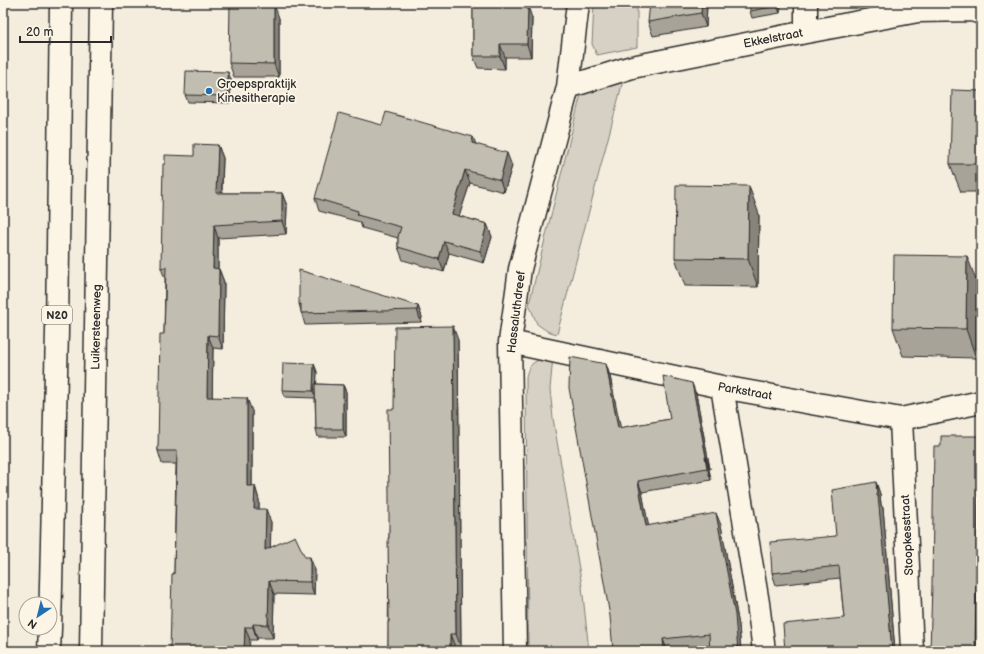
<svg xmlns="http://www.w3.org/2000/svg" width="984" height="654" viewBox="0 0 984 654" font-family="'Balsamiq Sans',sans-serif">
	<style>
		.green { fill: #d6d1c4; stroke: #807e78 }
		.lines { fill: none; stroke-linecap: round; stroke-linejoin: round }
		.minor-casing { stroke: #2b2b2b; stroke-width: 25 }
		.major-casing { stroke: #2b2b2b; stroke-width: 25 }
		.minor { stroke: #fcf5e5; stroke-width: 22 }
		.major { stroke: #fcf5e5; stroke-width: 22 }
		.wall { fill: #a7a398; stroke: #2b2b2b }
		.shaded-wall { fill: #88847c; stroke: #2b2b2b }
		.building { fill: #c2bdb1; stroke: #2b2b2b }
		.poi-dot { fill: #1f6fb2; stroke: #fcf5e5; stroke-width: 1.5 }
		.labels { text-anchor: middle; stroke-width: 3.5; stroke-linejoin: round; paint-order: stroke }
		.shield { fill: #fcf5e5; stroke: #6a6863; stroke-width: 1 }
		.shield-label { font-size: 11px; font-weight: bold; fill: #2b2b2b }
		.street-label { font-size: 12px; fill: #2b2b2b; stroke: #fcf5e5 }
		.poi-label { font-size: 12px; fill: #2b2b2b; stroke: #fcf5e5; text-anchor: start }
	</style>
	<rect width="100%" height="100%" fill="#f4edde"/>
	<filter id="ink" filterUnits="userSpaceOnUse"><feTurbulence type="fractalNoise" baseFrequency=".025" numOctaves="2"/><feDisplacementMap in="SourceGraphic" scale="8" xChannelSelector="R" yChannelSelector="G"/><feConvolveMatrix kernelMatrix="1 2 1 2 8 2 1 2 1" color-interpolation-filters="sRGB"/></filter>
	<g filter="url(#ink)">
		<!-- green -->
		<path class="green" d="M594,3H637V47L597,55L592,44Z
			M624,77L557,334L547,331L537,324L529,304L580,98L587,89Z
			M553,357L550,389L553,418L582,586L589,651H528L526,377C529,361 538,359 553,357Z"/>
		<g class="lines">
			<defs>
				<path id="minor" d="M806,3V32
					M568,87L632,67L806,32L918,11L972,10L981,13
					M510,342L722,387L901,419L981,402
					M722,387L758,603L764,651
					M901,419L912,651
					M515,651L510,342L520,269L568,87L578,3"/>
				<path id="major" d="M50,628L57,331L61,3
					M49,651L50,628
					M91,651L101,3"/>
			</defs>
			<!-- minor casing -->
			<use href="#minor" class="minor-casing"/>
			<!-- major casing -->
			<use href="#major" class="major-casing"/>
			<!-- minor -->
			<use href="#minor" class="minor"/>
			<!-- major -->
			<use href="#major" class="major"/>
		</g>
		<!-- wall -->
		<path class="wall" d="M473,3H505V5L532,18L531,57H505V69L478,68L473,56Z
			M707,3L706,27L653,36L648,22Z
			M781,3L780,13L752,18L750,11Z
			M279,18V77H234L229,63Z
			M231,79L230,103L188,102L185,95Z
			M981,91V192H961L950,164Z
			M382,125L476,144L512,166L504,192L470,183L459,216L487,224L492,237L484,263L449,253L444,272L403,260L398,247V238L362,228L360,222L319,211L315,198Z
			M218,145L223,158L222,193H282L287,206L286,234L218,238V269H219L224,282L223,349L213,348L212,397L252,411V486H255L259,500V509L271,522L270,547L305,557L315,570L314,595L274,594L273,638H257V640H250L174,574L176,464H162L158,451L164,334L165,279L161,268L194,156Z
			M759,214L758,287L685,286L675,258Z
			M978,285L976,358L903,356L893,328Z
			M299,304L418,306L422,317L421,322L305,325Z
			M458,340L461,647H455V651H388L389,538L394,409Z
			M314,364L317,372L316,384L343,385L346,392V437H318L316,429L315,398L285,397L282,390Z
			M606,364L610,376L620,428L670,419L696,394L710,469H709L711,480L642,492L648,526L721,525L739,626L741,651H710V646L667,650V651H613Z
			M876,482L880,494L881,505L883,508L895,651H785L844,618L840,578L776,585L772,573L836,536Z"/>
		<!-- shaded-wall -->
		<path class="shaded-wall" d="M501,3H505V18L501,5Z
			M702,3H707L706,27L701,13Z
			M778,3H781L780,13L777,6Z
			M274,4L279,18V77L274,64Z
			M528,6L532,18L531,57L527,44Z
			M500,44L505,57V69L500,56Z
			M228,72L231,79L230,103L228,96Z
			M473,137L478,149L472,143Z
			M218,145L223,158L221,206L216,193Z
			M507,153L512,166L504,192L500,180Z
			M465,170L470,183L456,226L452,214Z
			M749,186L759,214L758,287L748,259Z
			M282,193L287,206L286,234L282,221Z
			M487,224L492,237L484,263L480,251Z
			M214,225L218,238V281L213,268Z
			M444,241L449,253L444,272L439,259Z
			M967,256L978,285L976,358L966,329Z
			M219,269L224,282L223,349L218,336Z
			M418,306L422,317L421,322L417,310Z
			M453,326L458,340L461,647L456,634Z
			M208,335L213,348L212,411L207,397Z
			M314,364L317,372L316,398L313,391Z
			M606,364L610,376L623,440L618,428Z
			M692,383L696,394L710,469L706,457Z
			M343,385L346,392V437L343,429Z
			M247,398L252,411V500L247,486Z
			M979,436L981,443V587L980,651H975Z
			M705,457L709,469L711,480L707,468Z
			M638,481L642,492L651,538L646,526Z
			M876,482L880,494L881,505L883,508L895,651H892Z
			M255,486L259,500V522L254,509Z
			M266,509L271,522L270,563L265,550Z
			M716,513L721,525L739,626L741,651H738Z
			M310,557L315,570L314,595L310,582Z
			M269,581L274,594L273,638L268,625Z
			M253,624L257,638V640L253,627Z
			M245,627L250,640L249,651H244Z
			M450,634L455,647V651H450Z
			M663,639L667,650V651H664Z"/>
		<!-- building -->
		<path class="building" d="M473,3H501V5L528,6L527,44H500V56H473Z
			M650,3H702L701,13L648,22Z
			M750,3H778L777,6L750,11Z
			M230,4H274V64L229,63Z
			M186,71L228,72V96L185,95Z
			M952,90L981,91V164H950Z
			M386,112L473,137L472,143L507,153L500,180L465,170L452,214L487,224L480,251L444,241L439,259L398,247V237L401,227L357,215L358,211L315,198L339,113L382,125Z
			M194,144L218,145L216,193H282V221L214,225L213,268L219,269L218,336L208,335L207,397L247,398V486H255L254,509H266L265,550L295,536L305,557H310V582L269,581L268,625L253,624V627H245L244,651H170L172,574H174L177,451H158L160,334H164L165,301L166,267L161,268L163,164H165V155L194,156Z
			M676,185L749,186L748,259L675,258Z
			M894,255L967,256L966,329L893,328Z
			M299,270L418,306L417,310L301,313V304H299Z
			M453,326L456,634H450V651H390V650H388V622H389L388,538H389V499L388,409H394L395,327Z
			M570,357L606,364L618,428L670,419L663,376L692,383L706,457H705L707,468L638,481L646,526L716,513L735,615L738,651H710L709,634L663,639L664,651H613L610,616L569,388Z
			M283,363L314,364L313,391L282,390Z
			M315,384L343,385V429H316Z
			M941,436H979L975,651H930L932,585L934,446H941Z
			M876,482L877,496H878L883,548L892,651H847V649L828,651H785L783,624L844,618L839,566L772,573L770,542L836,536L832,490Z"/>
	</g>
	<!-- markers -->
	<circle class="poi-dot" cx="209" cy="91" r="4"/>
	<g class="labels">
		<!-- shield labels -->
		<rect class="shield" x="42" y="306" width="30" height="18" rx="3"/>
		<g class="shield-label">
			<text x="57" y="319">N20</text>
		</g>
		<!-- street labels -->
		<g class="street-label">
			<text transform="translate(773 38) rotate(-11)" y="4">Ekkelstraat</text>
			<text transform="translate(516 312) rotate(-83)" y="4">Hassaluthdreef</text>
			<text transform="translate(96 327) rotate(-89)" y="4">Luikersteenweg</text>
			<text transform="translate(745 391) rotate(10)" y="4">Parkstraat</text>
			<text transform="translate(907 535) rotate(-93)" y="4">Stoopkesstraat</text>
		</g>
		<!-- poi labels -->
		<g class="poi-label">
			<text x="217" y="88">Groepspraktijk<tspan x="217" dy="14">Kinesitherapie</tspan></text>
		</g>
	</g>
	<!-- margin -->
	<rect width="984" height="654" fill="none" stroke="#fcf5e5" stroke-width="16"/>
	<rect x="8" y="8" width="968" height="638" fill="none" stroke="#2b2b2b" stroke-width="1.5" filter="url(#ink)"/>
	<!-- north arrow -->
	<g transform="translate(38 616) rotate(215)"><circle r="19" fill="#fcf5e5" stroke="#a8a49b"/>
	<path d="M0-3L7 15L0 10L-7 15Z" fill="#1f6fb2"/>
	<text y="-6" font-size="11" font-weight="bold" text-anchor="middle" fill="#2b2b2b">N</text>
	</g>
	<!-- scale -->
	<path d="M20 36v6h91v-6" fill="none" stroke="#2b2b2b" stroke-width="2"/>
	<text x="26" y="36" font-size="12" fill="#2b2b2b" stroke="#fcf5e5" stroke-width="3" paint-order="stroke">20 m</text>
</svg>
